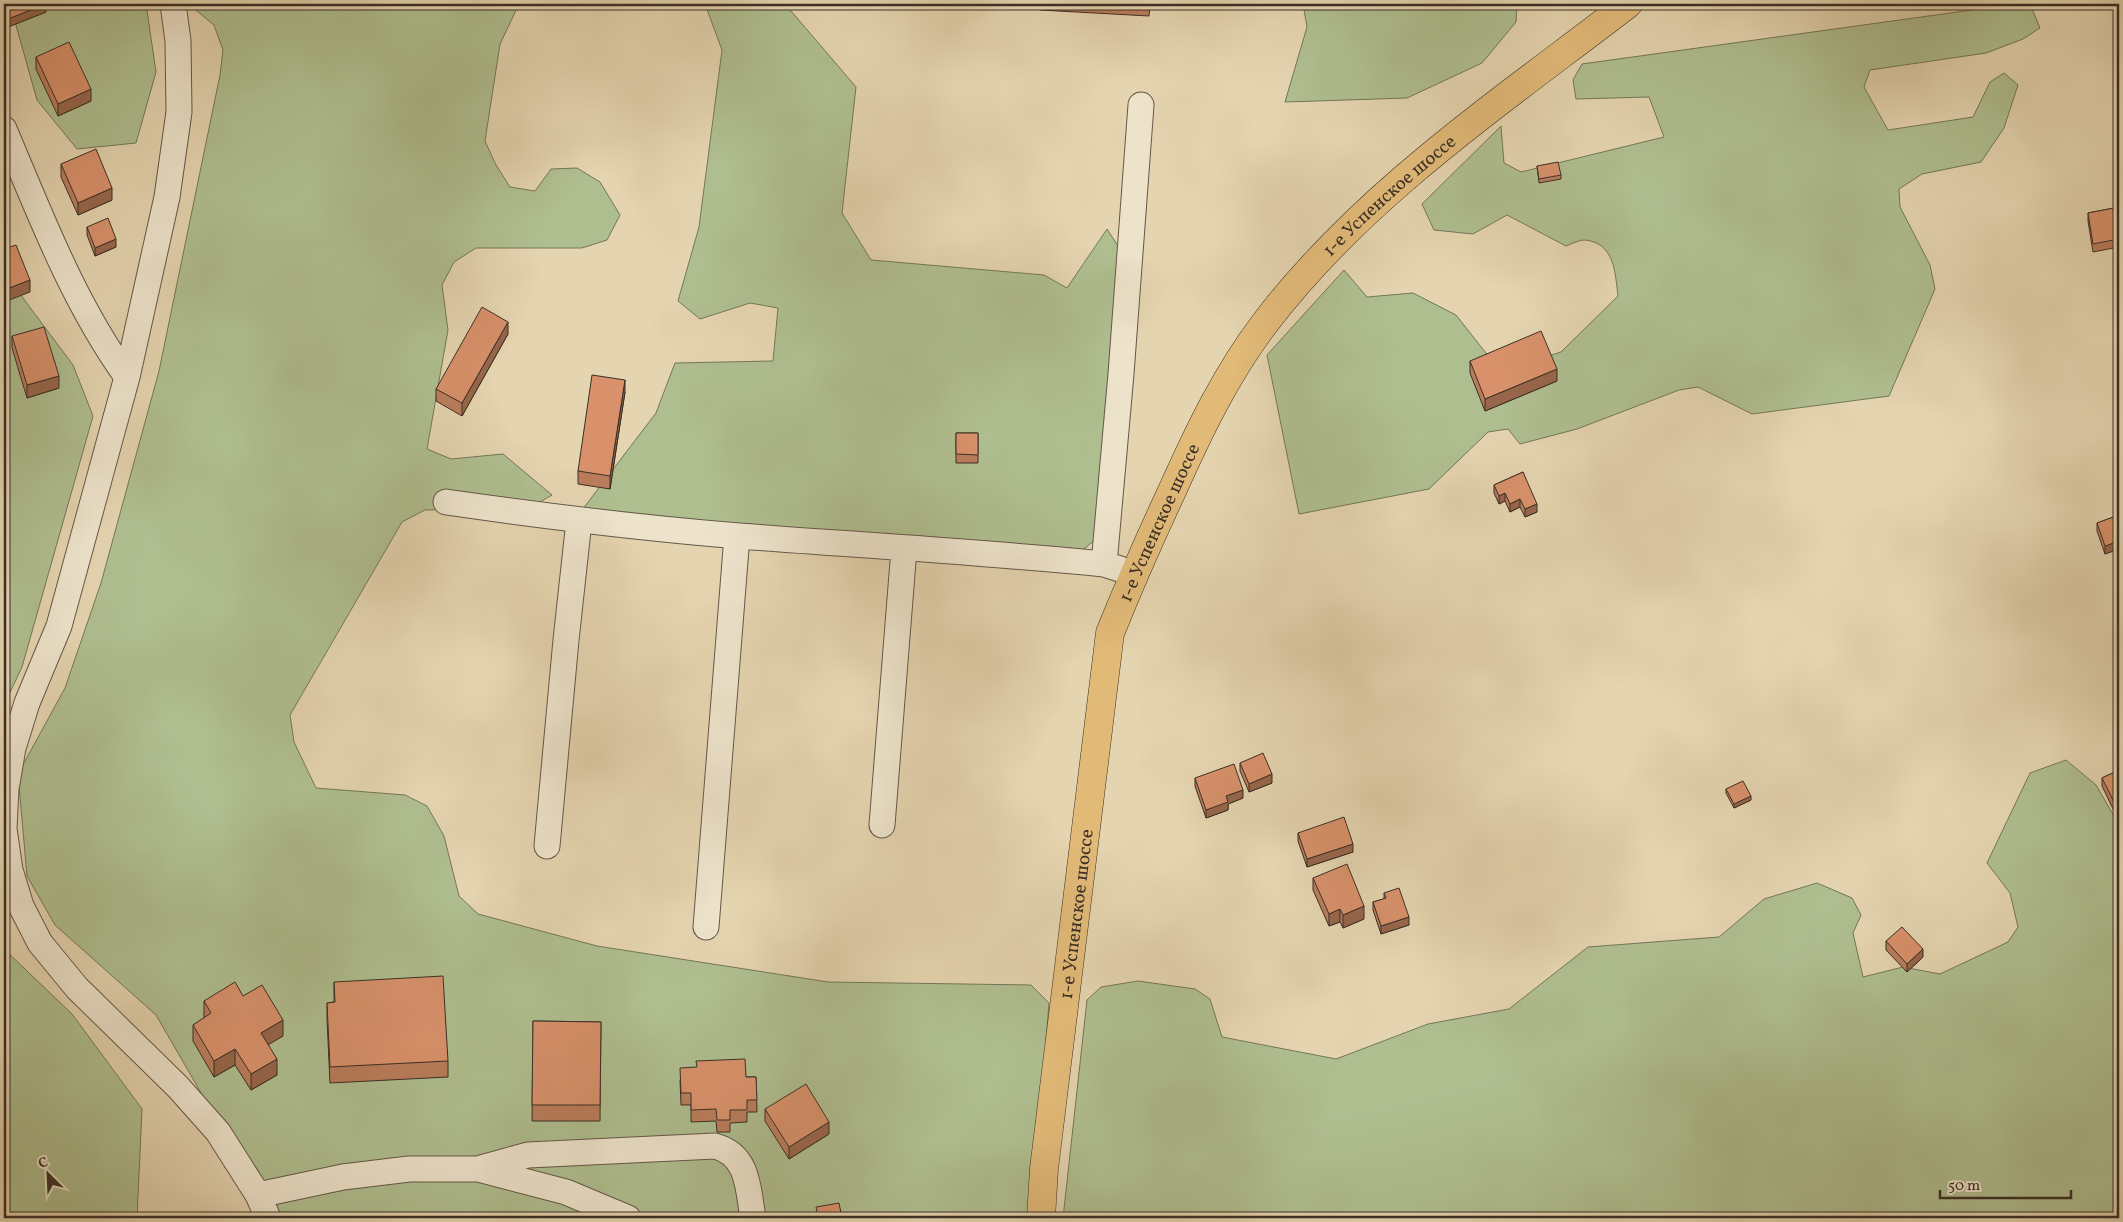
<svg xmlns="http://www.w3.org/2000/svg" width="2123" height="1222" viewBox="0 0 2123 1222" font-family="Vollkorn,serif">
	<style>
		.green { fill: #afbe8f; stroke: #74765a }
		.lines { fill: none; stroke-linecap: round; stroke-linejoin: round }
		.minor-casing { stroke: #645848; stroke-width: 27 }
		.major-casing { stroke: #3a2f26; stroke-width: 29 }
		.minor { stroke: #ede3cb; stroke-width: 25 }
		.major { stroke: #e2ba78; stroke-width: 28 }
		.wall { fill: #ba7d5c; stroke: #3a2f26 }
		.shaded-wall { fill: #97664b; stroke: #3a2f26 }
		.building { fill: #d8916b; stroke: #3a2f26 }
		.labels { text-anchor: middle; stroke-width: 4; stroke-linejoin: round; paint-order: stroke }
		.street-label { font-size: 19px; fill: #3a2f26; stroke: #ede3cb }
	</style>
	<rect width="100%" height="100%" fill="#e4d4af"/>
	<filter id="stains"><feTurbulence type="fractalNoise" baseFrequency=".004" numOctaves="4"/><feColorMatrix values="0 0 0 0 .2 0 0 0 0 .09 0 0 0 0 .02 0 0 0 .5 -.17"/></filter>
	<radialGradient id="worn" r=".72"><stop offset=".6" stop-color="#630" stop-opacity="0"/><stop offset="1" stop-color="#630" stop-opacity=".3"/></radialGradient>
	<!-- green -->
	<path class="green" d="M10,4H146L156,72L136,143L77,149L37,100Z
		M192,4H519L500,44L485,141L496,165L510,187L535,191L551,169L577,168L600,182L620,215L607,240L582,248H476L454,262L442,285L448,330L427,449L451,459L503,454L552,495L528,509L425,510L402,522L290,715L294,742L316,788L405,795L427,806L444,836L459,896L478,914L597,946L828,982L1031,985L1049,1003L1032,1218H361L347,1213L270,1212L156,1015L55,925L27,876L18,774L65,688L101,583L159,371L220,75L223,50L214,25L192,7Z
		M705,4H785L856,87L842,213L871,260L1044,275L1067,288L1107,229L1123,254L1105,531L1076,556L579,514L656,413L675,363L773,361L778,308L750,303L700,319L678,301L699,227L722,50Z
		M1303,4H1517L1516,22L1482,63L1407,98L1285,102L1307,27Z
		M2015,4H2030L2040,28L2023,39L1986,53L1870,70L1864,87L1888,130L1973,117L1990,82L2004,73L2018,85L2004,128L1981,162L1922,174L1899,189L1900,207L1930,265L1935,289L1889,396L1752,414L1698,387L1679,390L1577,429L1520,444L1508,429L1488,432L1429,489L1299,514L1267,355L1344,270L1367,297L1413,293L1456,315L1493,362L1509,369L1561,352L1618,296C1615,273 1615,243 1585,240C1579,240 1571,244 1566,246L1507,215L1473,234L1434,230L1422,204L1501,126L1504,163L1521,172L1664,137L1649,97L1576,99L1573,80L1582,64Z
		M4,268L8,278L73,365L93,416L22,667L4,705Z
		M2066,760L2096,785L2114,816H2119V1218H1063L1087,1000L1101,987L1138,981L1195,989L1210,999L1222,1037L1336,1059L1428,1024L1509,1009L1588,947L1719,937L1764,899L1817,883L1852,898L1861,915L1853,933L1863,977L1903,967L1940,974L2008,942L2018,927L2010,893L1987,863L2030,773Z
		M4,949L72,1014L142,1109L137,1218H4Z"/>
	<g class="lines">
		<defs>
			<path id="minor" d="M173,4L178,41L179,112L167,197L127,377L59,626L27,703L13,748L6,789L4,829L10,870L21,906L40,943L77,988L178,1087L218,1132L258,1195L268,1218
				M4,129C40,214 73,302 127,377
				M446,502C543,516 641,528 739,536C860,545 982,552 1104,564
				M1120,569L1104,564L1121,374L1141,105
				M882,825L904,549
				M547,846L566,640L579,521
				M706,927L737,536
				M481,1168L528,1155L715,1146C749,1155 748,1189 753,1218
				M258,1195L343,1177L409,1169H478L566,1192L628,1218"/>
			<g id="major">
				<path id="s1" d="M1041,1218L1044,1169L1110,633C1129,586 1150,538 1172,491C1198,433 1226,374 1265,323C1363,194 1501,102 1628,4"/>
			</g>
		</defs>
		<!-- minor casing -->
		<use href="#minor" class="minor-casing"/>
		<!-- major casing -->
		<use href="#major" class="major-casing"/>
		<!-- minor -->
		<use href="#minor" class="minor"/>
		<!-- major -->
		<use href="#major" class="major"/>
	</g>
	<!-- wall -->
	<path class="wall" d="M4,4L46,12L8,27L4,16Z
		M1040,4H1150L1149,16L1040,10Z
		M36,57L91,101L58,116L36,69Z
		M61,164L112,200L78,215L61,177Z
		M1537,166L1561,175V179L1539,183Z
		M2119,207V247L2093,252L2088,221V213Z
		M87,227L116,247L95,256L87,235Z
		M508,334L462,416L436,401V389Z
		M12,336L59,388L27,398L12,348Z
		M1470,361L1557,381L1485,411L1470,373Z
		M625,392L610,489L578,484V471Z
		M956,433H978V463H956Z
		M1523,472L1537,512L1525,517L1520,507L1510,512L1505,501L1499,504L1494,493V485Z
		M2119,515V549L2105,554L2097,531V523Z
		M1240,763L1272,783L1249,792L1240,771Z
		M2119,770V808L2114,811L2102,786V778Z
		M1195,778L1243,798L1228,804V810L1206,818L1195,786Z
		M1726,789L1751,800L1734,808L1726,793Z
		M1298,833L1353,852L1307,867L1298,841Z
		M1313,878L1364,919L1343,928L1340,922L1329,926L1313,890Z
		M1384,893L1409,925L1381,934L1373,910V902L1384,899Z
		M1886,941L1923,957L1907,972L1886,950Z
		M334,982L448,1061V1077L330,1083L327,1019V1003L334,1002Z
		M243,996L283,1036L268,1044L277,1075L251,1090L235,1065L214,1077L193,1041V1025L204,1018V1001Z
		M533,1021L601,1022L600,1121H532Z
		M746,1077H756L757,1112H747V1122L730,1123V1132H717L716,1121L691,1122V1105H681L680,1080Z
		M765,1109L829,1134L789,1159L765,1121Z"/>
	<!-- shaded-wall -->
	<path class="shaded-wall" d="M46,4V12L8,27V19Z
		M91,89V101L58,116V104Z
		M112,188V200L78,215V203Z
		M116,239V247L95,256V248Z
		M30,280V292L4,302V290Z
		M508,322V334L462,416V403Z
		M1557,369V381L1485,411V399Z
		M59,376V388L27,398V385Z
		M625,380V392L610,489V476Z
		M1505,493V501L1499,504V496Z
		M1520,499V507L1510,512V504Z
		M1537,504V512L1525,517V509Z
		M2119,541V549L2105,554V546Z
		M1272,774V783L1249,792V784Z
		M1243,790V798L1228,804V810L1206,818V810L1226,796Z
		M1751,796V800L1734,808V804Z
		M2119,800V808L2114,811V802Z
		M1353,844V852L1307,867V859Z
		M1364,906V919L1343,928V915Z
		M1340,909V922L1329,926V914Z
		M1409,917V925L1381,934V926Z
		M1923,949V957L1907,972V964Z
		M283,1020V1036L261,1049V1033Z
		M235,1049V1065L214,1077V1061Z
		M277,1059V1075L251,1090V1074Z
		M829,1122V1134L789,1159V1147Z"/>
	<!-- building -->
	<path class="building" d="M4,4H46L8,19L4,8Z
		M69,42L91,89L58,104L36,57Z
		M96,149L112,188L78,203L61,164Z
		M1558,162L1561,175L1539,179L1537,166Z
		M2119,207V239L2093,244L2088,213Z
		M108,218L116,239L95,248L87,227Z
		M16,245L30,280L4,290V249Z
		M482,307L508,322L462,403L436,389Z
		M44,327L59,376L27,385L12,336Z
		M1541,331L1557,369L1485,399L1470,361Z
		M592,375L625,380L610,476L578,471Z
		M956,433H978V455L956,454Z
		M1523,472L1537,504L1525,509L1520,499L1510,504L1505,493L1499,496L1494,485Z
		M2119,515V541L2105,546L2097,523Z
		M1263,753L1272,774L1249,784L1240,763Z
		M1234,764L1243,790L1226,796L1228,802L1206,810L1195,778Z
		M2119,770V800L2114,802L2102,778Z
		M1743,781L1751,796L1734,804L1726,789Z
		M1344,817L1353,844L1307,859L1298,833Z
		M1347,864L1364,906L1343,915L1340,909L1329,914L1313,878Z
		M1399,888L1409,917L1381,926L1373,902L1386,898L1384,893Z
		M1902,927L1923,949L1907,964L1886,941Z
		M443,976L448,1061L330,1067L327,1003L335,1002L334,982Z
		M235,982L243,996L262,985L283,1020L261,1033L277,1059L251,1074L235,1049L214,1061L193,1025L211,1013L204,1001Z
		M533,1021L601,1022L600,1105H532Z
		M745,1059L746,1077H756L757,1100H747V1110H730V1120H717L716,1109L691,1110V1093H681L680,1068L697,1067L696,1061Z
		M806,1084L829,1122L789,1147L765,1109Z
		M839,1203L842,1218L866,1213L867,1218H818L816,1207Z"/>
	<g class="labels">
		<!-- street labels -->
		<g class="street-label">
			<text dy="7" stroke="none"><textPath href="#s1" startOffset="1115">1-е Успенское шоссе</textPath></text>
			<text dy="7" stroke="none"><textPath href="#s1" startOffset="710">1-е Успенское шоссе</textPath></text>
			<text dy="7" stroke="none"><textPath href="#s1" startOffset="306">1-е Успенское шоссе</textPath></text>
		</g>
	</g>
	<!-- margin -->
	<rect width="2123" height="1222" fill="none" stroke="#e4d4af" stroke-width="20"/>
	<rect x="5" y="5" width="2113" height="1212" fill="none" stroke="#3a2f26" stroke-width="2.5"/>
	<rect x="10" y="10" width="2103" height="1202" fill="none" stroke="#3a2f26"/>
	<!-- north arrow -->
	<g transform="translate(48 1174) rotate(336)" stroke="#ede3cb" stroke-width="4" paint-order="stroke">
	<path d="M0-4L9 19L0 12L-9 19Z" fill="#3a2f26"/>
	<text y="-8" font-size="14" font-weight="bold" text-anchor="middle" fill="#3a2f26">С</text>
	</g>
	<!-- scale -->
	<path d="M1940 1190v8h131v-8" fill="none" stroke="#3a2f26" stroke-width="2.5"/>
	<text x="1948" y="1190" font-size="15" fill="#3a2f26" stroke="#ede3cb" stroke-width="4" paint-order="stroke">50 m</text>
	<rect width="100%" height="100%" filter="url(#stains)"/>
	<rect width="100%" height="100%" fill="url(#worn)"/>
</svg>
